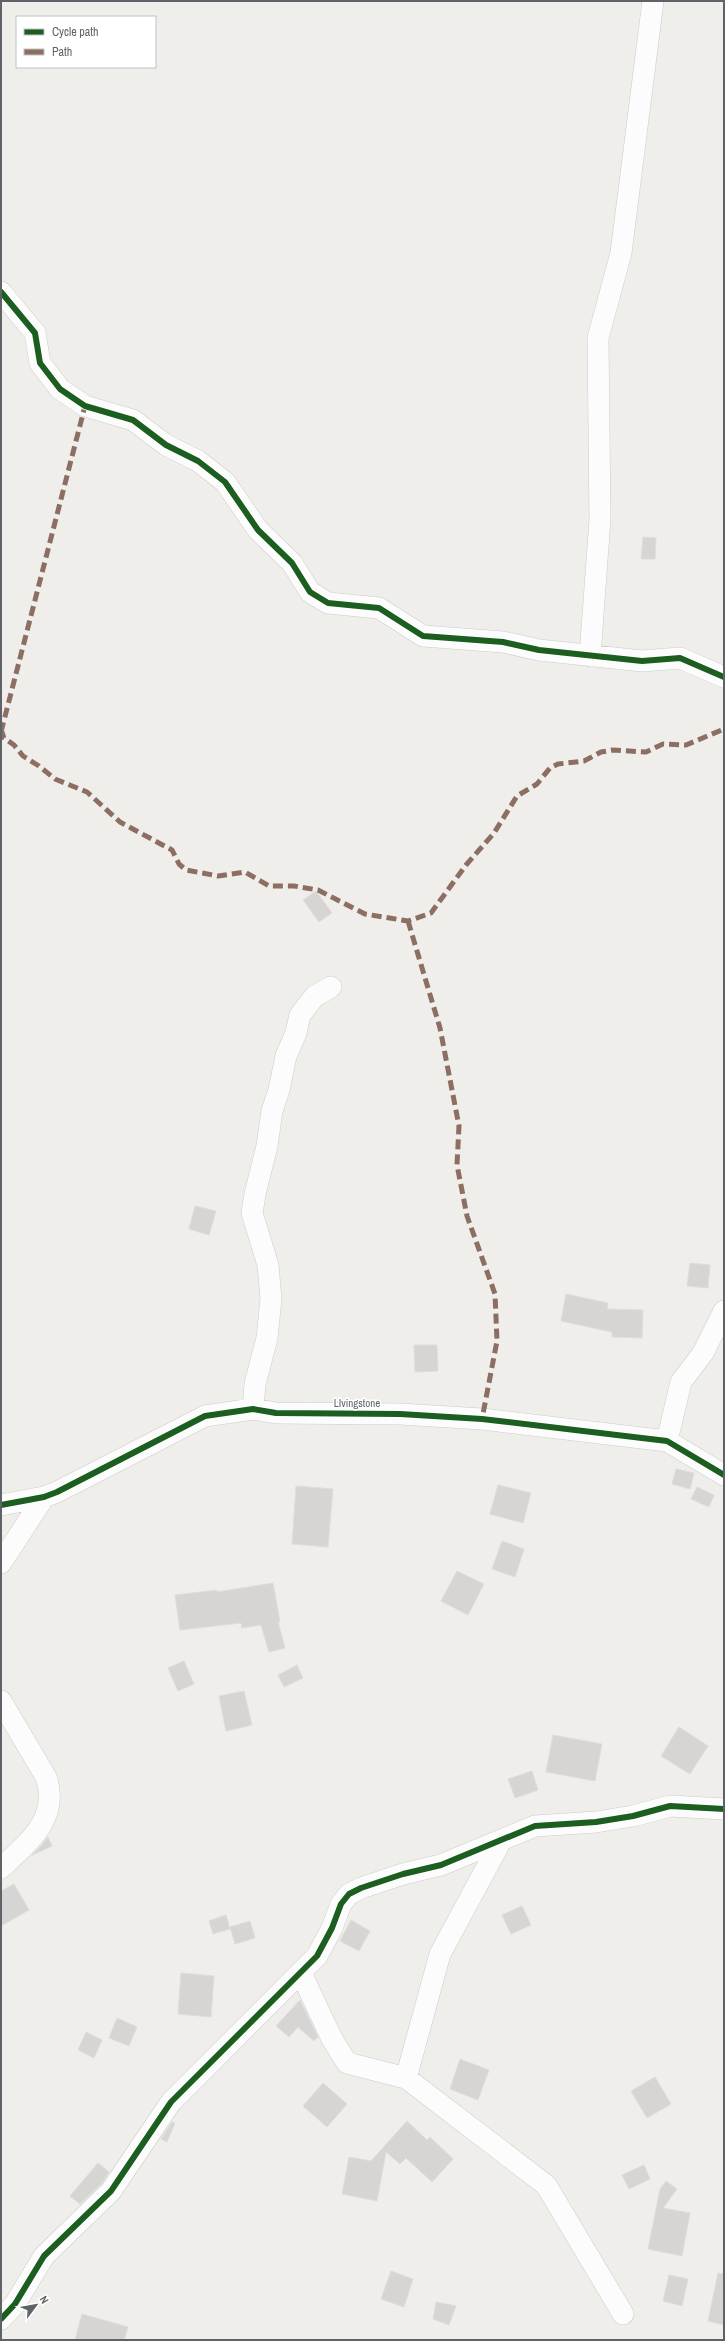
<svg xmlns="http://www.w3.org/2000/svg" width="725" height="2341" viewBox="0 0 725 2341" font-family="'Archivo Narrow',sans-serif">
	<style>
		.building { fill: #d6d5d3; stroke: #deddd9 }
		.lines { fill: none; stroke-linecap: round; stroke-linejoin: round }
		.minor-casing { stroke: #cbcccc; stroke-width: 22 }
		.minor { stroke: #fdfcfc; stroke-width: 21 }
		.quiet { stroke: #8d6e63; stroke-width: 5; stroke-dasharray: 10 5; stroke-linecap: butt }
		.cycleway-casing { stroke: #fff; stroke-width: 8 }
		.cycleway { stroke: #1b5e20; stroke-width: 6 }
		.labels { text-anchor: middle; stroke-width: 3; stroke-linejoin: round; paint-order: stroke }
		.street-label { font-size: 11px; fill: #5f6368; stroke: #fff }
	</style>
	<rect width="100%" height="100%" fill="#efeeea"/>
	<!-- building -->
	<path class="building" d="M643,537L656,538L655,559H641Z
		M316,891L332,913L319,922L303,900Z
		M195,1206L216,1211L209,1235L189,1229Z
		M690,1263L710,1265L708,1288L687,1286Z
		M566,1294L608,1303L607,1309L643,1310L642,1338L612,1337V1332L561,1321Z
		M414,1345H437L438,1371L415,1372Z
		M676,1469L694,1473L690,1489L672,1484Z
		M498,1485L531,1493L523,1523L490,1514Z
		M296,1486L333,1489L328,1547L292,1544Z
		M697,1487L714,1495L709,1507L691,1499Z
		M502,1541L524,1549L515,1577L492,1569Z
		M457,1571L484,1584L468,1615L441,1601Z
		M273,1583L280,1622H278L285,1648L269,1652L261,1625L242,1628L241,1623L180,1630L175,1595L217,1590V1592Z
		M184,1661L194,1684L178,1691L168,1668Z
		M297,1665L303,1678L284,1687L278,1675Z
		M244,1691L252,1725L226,1731L219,1696Z
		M679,1727L708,1746L690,1774L661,1756Z
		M553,1735L602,1744L595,1781L546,1772Z
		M532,1771L538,1790L515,1798L508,1779Z
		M48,1837L52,1846L32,1855L41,1846Z
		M14,1884L29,1910L1,1926V1891Z
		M522,1906L531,1925L511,1934L502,1915Z
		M226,1915L230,1929L213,1934L209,1921Z
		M351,1920L370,1931L359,1951L340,1941Z
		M250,1921L255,1938L235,1944L230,1927Z
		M181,1973L214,1976L211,2017L178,2014Z
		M300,2000L318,2037L314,2041L298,2027L289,2037L276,2026Z
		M117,2018L137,2027L129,2046L109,2038Z
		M86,2032L102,2040L94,2058L78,2050Z
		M460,2059L489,2070L478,2100L450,2089Z
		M655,2077L671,2104L647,2118L631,2091Z
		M323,2083L347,2104L327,2127L303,2106Z
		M407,2121L427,2140L430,2137L453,2159L432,2182L406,2158L400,2164L386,2152L377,2201L342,2194L349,2157L371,2161Z
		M172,2122L175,2123L167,2142L161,2139Z
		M98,2163L109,2172L102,2183L80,2204L70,2196Z
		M644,2165L650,2179L629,2189L622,2175Z
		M666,2181L677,2189L663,2208L690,2213L682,2256L648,2249L660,2189Z
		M391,2271L413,2279L404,2307L381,2299Z
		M718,2273L724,2274V2325L708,2321Z
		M669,2275L688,2279L682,2306L663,2301Z
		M436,2302L456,2306L449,2325L433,2319Z
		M82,2314L128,2327L124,2340H75Z"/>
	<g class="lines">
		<defs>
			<path id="minor" d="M1,292L35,333L40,363L60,389L85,406L133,420L166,445L198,461L225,482L258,530L292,563L310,592L328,603L379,608L423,636L503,642L539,650L642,661L680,658L724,677
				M590,656L600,519L598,338L621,253L653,1
				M253,1409L255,1384L267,1338L271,1299L268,1265L252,1213L255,1194L267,1146L272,1111L279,1090L286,1056L296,1033L300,1015L315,996L331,987
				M667,1441L681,1382L703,1353L724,1311
				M1,1505L44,1497L57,1492L205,1416L253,1409L276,1413L400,1414L482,1419L667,1441L724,1475
				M1,1563L44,1497
				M1,1701L46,1777C60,1818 29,1842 1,1868
				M301,1973L332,2039L347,2063L406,2078L546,2185L623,2314
				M406,2078L440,1954L501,1841
				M1,2319L15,2304L44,2256L111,2191L171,2102L317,1956L332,1928L341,1904L349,1894L361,1888L403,1874L441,1865L535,1826L596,1822L633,1816L670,1806L724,1809"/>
		</defs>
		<!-- minor casing -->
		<use href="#minor" class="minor-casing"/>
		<!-- minor -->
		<use href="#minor" class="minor"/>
		<!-- quiet -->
		<path class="quiet" d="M1,729L4,738L14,745L23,756L39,766L55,779L87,792L120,822L172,850L179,864L186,870L218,876L245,872L269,886H294L318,890L365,914L408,921L431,913L466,865L494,833L517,796L537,784L550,768L558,764L584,761L601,752L613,750L646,752L663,744L686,745L724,729
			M1,732L85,406
			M408,921L440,1028L459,1126L457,1165L467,1216L495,1294L497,1341L482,1419"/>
		<defs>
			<path id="cycleway" d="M1,292L35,333L40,363L60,389L85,406L133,420L166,445L198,461L225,482L258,530L292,563L310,592L328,603L379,608L423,636L503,642L539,650L642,661L680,658L724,677
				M1,1505L44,1497L57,1492L205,1416L253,1409L276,1413L400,1414L482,1419L667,1441L724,1475
				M1,2319L15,2304L44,2256L111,2191L171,2102L317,1956L332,1928L341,1904L349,1894L361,1888L403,1874L441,1865L535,1826L596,1822L633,1816L670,1806L724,1809"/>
		</defs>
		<!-- cycleway casing -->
		<use href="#cycleway" class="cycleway-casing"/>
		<!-- cycleway -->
		<use href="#cycleway" class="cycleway"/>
	</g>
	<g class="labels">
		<!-- street labels -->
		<g class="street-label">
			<text x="357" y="1407">LIvingstone</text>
		</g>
	</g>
	<!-- border -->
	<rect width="725" height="2341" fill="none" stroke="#5f6368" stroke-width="4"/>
	<!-- legend -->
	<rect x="16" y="16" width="140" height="52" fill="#ffffff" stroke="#bfc1c3"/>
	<rect x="24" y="29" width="20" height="6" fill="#1b5e20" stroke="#bfc1c3"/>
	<text x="52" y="36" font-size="12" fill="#5f6368">Cycle path</text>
	<rect x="24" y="49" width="20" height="6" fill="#8d6e63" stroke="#bfc1c3"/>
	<text x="52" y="56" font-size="12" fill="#5f6368">Path</text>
	<!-- north arrow -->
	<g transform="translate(36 2305) rotate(58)" stroke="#ffffff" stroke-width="3" paint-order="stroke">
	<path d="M0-3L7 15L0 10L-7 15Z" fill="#5f6368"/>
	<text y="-6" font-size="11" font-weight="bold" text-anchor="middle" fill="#5f6368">N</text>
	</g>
</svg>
